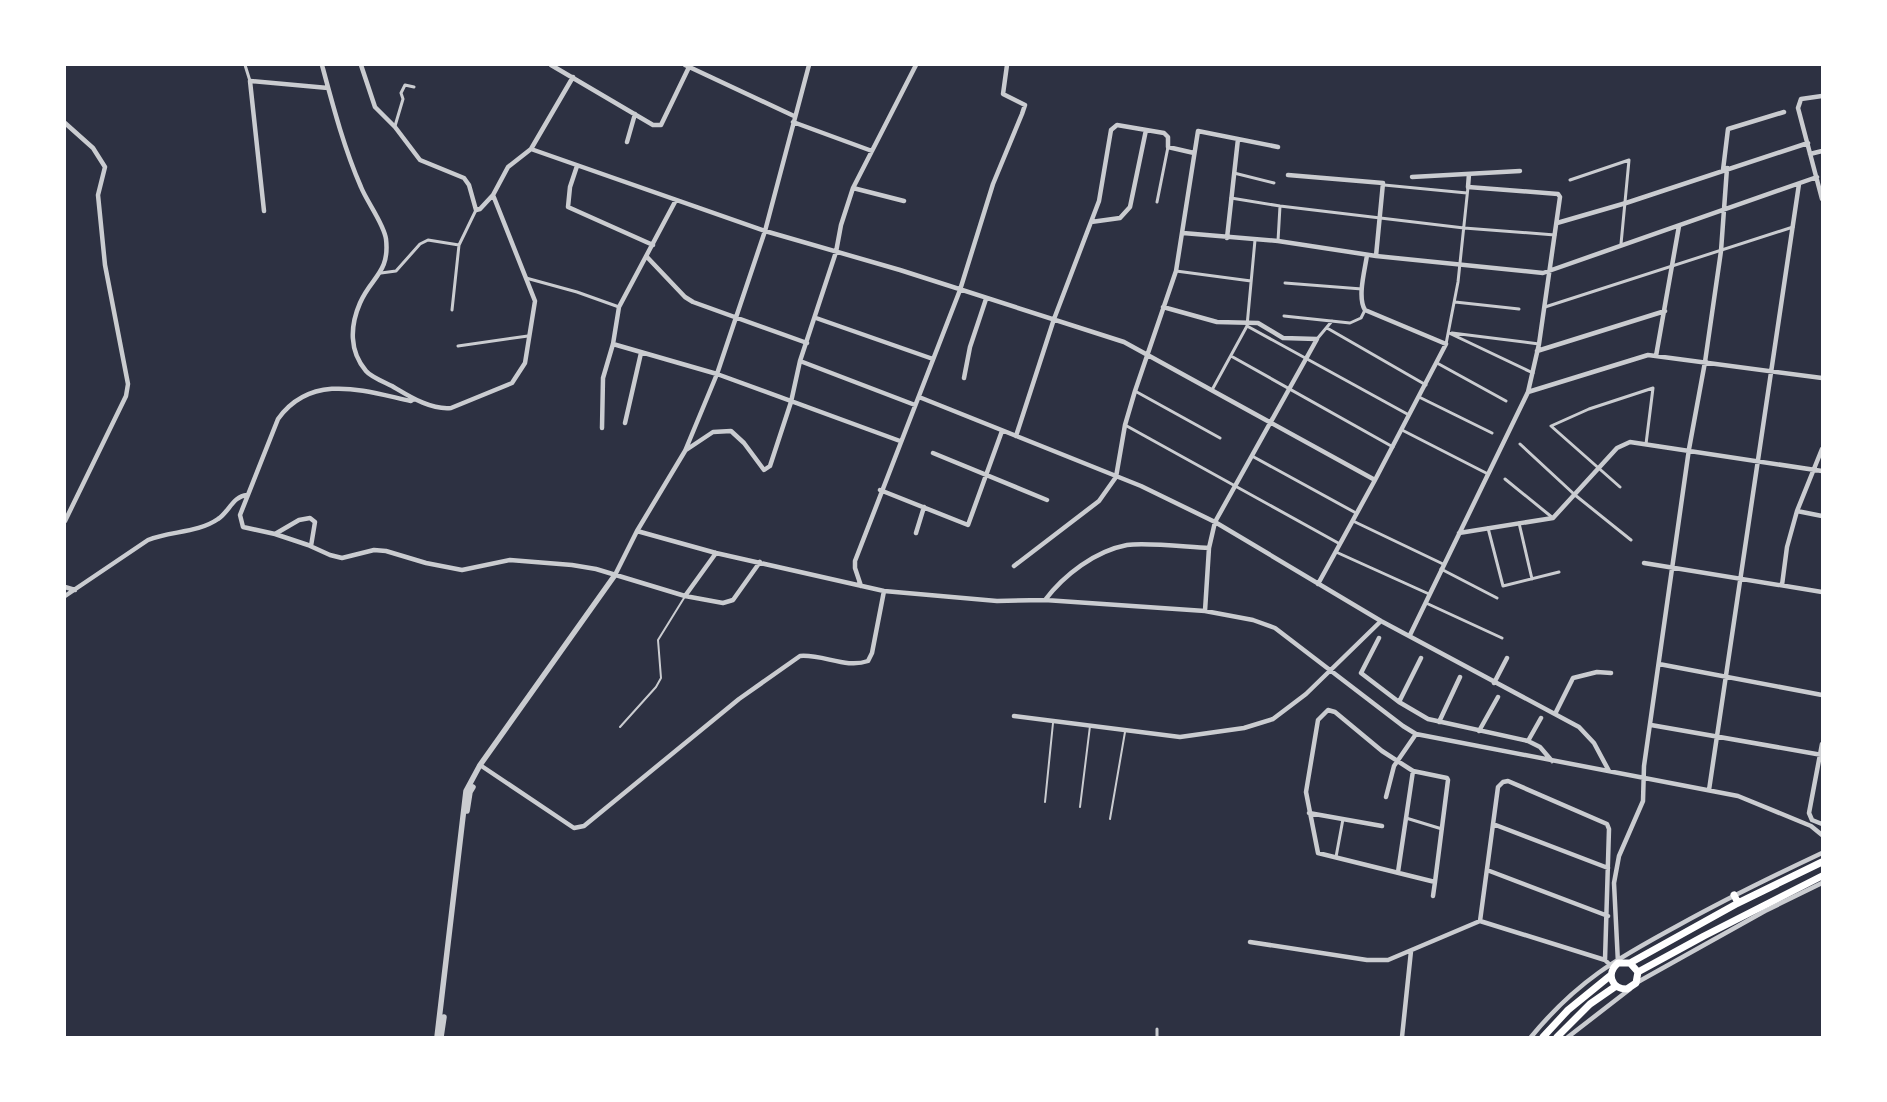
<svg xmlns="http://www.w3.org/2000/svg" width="1887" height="1102" viewBox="0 0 1887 1102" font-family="'Exo 2',sans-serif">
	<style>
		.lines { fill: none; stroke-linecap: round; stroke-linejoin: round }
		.service { stroke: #caccd0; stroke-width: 2 }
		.pedestrian { stroke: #caccd0; stroke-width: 3 }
		.minor { stroke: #caccd0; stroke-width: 4.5 }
		.tertiary { stroke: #caccd0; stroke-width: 5.5 }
		.primary { stroke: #fff; stroke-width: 7 }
	</style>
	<rect width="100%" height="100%" fill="#2d3142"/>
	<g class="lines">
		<!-- service -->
		<path class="service" d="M620,727L656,687L661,678L658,640L684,598
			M1045,802L1053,723
			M1080,807L1090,726
			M1110,819L1125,732"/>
		<!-- pedestrian -->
		<path class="pedestrian" d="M245,65L250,81
			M395,126L403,99L401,93L405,85L414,87
			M1234,173L1274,183
			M1570,180L1629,160L1621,244
			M1384,185L1467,193
			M1231,198L1280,206L1464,228L1555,235
			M1157,202L1168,147
			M1278,241L1280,206
			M1176,271L1251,281
			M381,273L396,271L420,244L428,240L459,245
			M526,278L577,292L619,307
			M1285,283L1362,289
			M1455,302L1519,309
			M1545,307L1793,227
			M452,310L459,245L476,210
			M1284,316L1350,323L1361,318L1365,310
			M1247,326L1409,415
			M1327,328L1426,385
			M1449,333L1533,373
			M1452,333L1539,344
			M1317,339L1332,321
			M1446,344L1458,282L1468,187
			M458,346L528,336
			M1231,356L1393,447
			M1437,363L1506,401
			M1212,390L1247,326L1255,240
			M1135,391L1220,438
			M1419,397L1492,433
			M1125,425L1340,544
			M1402,430L1488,474
			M1520,444L1575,495L1631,540
			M1252,456L1356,513
			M1505,479L1553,518
			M1620,487L1551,426L1589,409L1653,388L1646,444
			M1353,521L1443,564
			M1519,523L1532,579
			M1488,528L1503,586L1559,572
			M1336,552L1429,594
			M1441,569L1497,598
			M1426,603L1502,638
			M1406,818L1442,829
			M1336,857L1343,819
			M1157,1029V1037"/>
		<!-- minor -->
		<path class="minor" d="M322,65C333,106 344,148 361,187C367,202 384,224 386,239C390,273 371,277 360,303C350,326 349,351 366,371C371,377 384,382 392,386C409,396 430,410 451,408L512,383L525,363L535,301L493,195L508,167L531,149L573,77
			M361,65L375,107L395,127L420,160L464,178L469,185L476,210L480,209L493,195
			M551,65L653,125H661L690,65
			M685,65L794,116
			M1822,96L1801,99L1798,108L1822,199
			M793,122L872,151
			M65,123L93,148L105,167L98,195L105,265L128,384L126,396L65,521
			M627,142L635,114
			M531,149L765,231L900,270L1124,342L1375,480
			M1810,154L1822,151
			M577,166L570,187L568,207L653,245
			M1723,170L1728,129L1784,112
			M1288,175L1383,183L1376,256
			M1412,177L1520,171
			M853,188L904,201
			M264,211L250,81L328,88
			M1091,222L1120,218L1130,207L1146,130
			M1557,223L1626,203L1808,143
			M1183,233L1278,241L1376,256L1543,273L1817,177
			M1227,238L1238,139
			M647,257L685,297L693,302L807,343
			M1163,307L1217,322L1258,323L1283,338L1317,339L1215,522L1209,548L1205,611
			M816,318L933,359
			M613,344L717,374L900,441
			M1537,351L1665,311
			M1656,356L1679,226
			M800,361L915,405
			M964,378L970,347L986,299
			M1528,392L1648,355L1822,378
			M919,397L1141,486L1215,522L1381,621L1579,727L1594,743L1609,771
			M414,399L411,401C364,391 312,372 278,419L240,515L243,527L275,534L308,545L330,555L342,558L374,550L386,551L426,563L462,570L510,560L572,565L596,569L685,596L723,603L733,600L760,562
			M625,423L641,353
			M602,428L603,378L613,344L619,307L676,200
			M1016,436L1054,319L1099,201L1111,130L1117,125L1164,133L1168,137V147L1194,153
			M686,450L713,432L731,431L744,443L764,470L770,466L791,402L800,361L836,252L841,225L853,188L916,65
			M933,453L1047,500
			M880,490L968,525L1002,431
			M1797,511L1822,516
			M637,531L716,553L884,591L997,601L1045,600L1205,611L1253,620L1275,628L1403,726L1416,734L1738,796L1811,826L1822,835
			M916,533L924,507
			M1459,533L1553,518L1617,448L1630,442L1822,471
			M275,534L299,520L310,518L315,522L311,546
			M1644,563L1822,592
			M1014,566L1099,501L1116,477L1125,425L1135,391L1176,271L1198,131L1278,147
			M615,575L637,531L685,451L717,374L765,231L809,65
			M1318,584L1375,480L1446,344L1365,310C1357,297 1365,270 1367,255
			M1782,585L1787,547L1797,511L1822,449
			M861,586L855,568V561L960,290L993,184L1022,114L1025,105L1003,94L1007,65
			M65,587L75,590
			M65,596L148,540C170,531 198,533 218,519C229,512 233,496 247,495
			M685,596L716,553
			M1045,600C1064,575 1095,551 1127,545C1146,542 1187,547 1209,548
			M1410,635L1528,392L1539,344L1560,197L1558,194L1468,187L1469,174
			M1379,638L1361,673L1399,702L1428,719L1528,741L1540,747L1552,761
			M1659,664L1822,695
			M1494,683L1507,658
			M1399,702L1421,658
			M1555,714L1573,678L1597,672L1611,673
			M1014,716L1180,737L1244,728L1273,719L1306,694L1381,621
			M1439,722L1460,677
			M1651,725L1822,755
			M1479,731L1498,697
			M1528,741L1541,718
			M1822,744L1809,813L1812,820L1822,824
			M480,765L574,828L584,826L739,699L800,656C823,654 846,669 868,661L872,653L884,591
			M1709,790L1799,184
			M1386,797L1394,766L1416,734
			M1309,813L1382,826
			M1493,824L1608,868
			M1487,870L1608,916
			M1398,872L1413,771
			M1433,896L1435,882L1448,780L1447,778L1413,771L1382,751L1335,712L1328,710L1318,720L1306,792L1318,853L1435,882
			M1480,921L1498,787L1503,782L1508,781L1607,824L1609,829L1605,960
			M1250,942L1367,960H1388L1480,921L1605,960L1613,968
			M1618,963L1614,883L1619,856L1643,801L1644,766L1689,449L1705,362L1721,251L1727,168
			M1636,983L1765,911L1822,883
			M1402,1037L1411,951
			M1531,1037C1577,981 1616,959 1679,925C1726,899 1773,876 1822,853
			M1568,1037L1630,989"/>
		<!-- tertiary -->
		<path class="tertiary" d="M467,811L470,792L473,787
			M437,1037L466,791L480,765L615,575
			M441,1037L444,1017"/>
		<!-- primary -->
		<path class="primary" d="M1734,895L1738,903
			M1630,963L1638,972L1636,983L1627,989C1611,989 1606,973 1618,963H1630L1738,903L1822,862
			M1638,972L1704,936L1822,876
			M1543,1037L1568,1010L1611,975
			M1557,1037L1590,1004L1616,986"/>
	</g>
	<!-- border -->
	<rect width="1887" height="1102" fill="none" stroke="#ffffff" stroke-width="132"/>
</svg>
